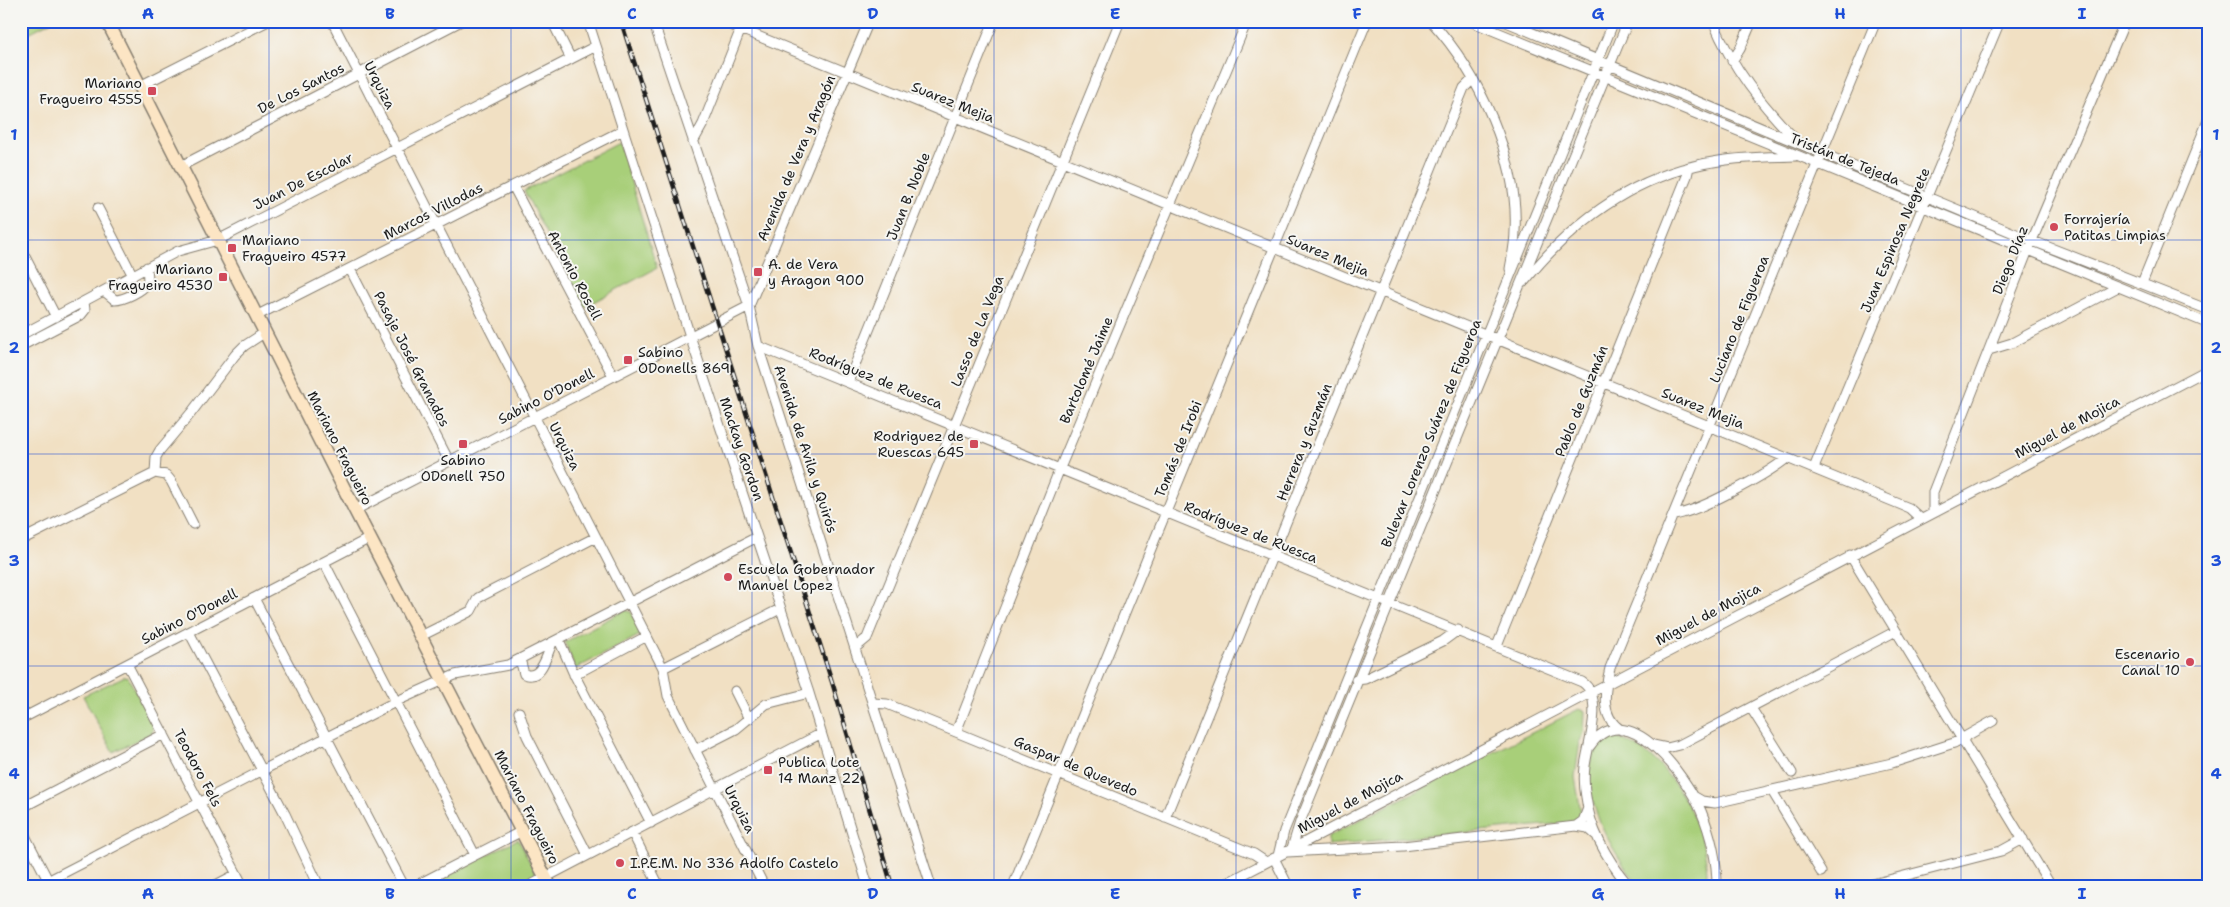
<svg xmlns="http://www.w3.org/2000/svg" width="2230" height="907" viewBox="0 0 2230 907" font-family="'Shantell Sans',sans-serif">
	<style>
		.green { fill: #a8cf79; stroke: #62764a }
		.lines { fill: none; stroke-linecap: round; stroke-linejoin: round }
		.street-casing { stroke: #867e70; stroke-width: 11 }
		.secondary-casing { stroke: #867e70; stroke-width: 15 }
		.street { stroke: #fff; stroke-width: 9 }
		.secondary { stroke: #fce5c4; stroke-width: 12 }
		.rail-casing { stroke: #1c1c1c; stroke-width: 4.5 }
		.rail { stroke: #f6f6f2; stroke-width: 2.5; stroke-dasharray: 8; stroke-linecap: butt }
		.grid { fill: none; stroke: #1d4ed8; stroke-width: 1; stroke-opacity: 0.55 }
		.poi-dot { fill: #d1495b; stroke: #f6f6f2; stroke-width: 2 }
		.labels { text-anchor: middle; stroke-width: 4; stroke-linejoin: round; paint-order: stroke }
		.poi-label { font-size: 14px; fill: #1c1c1c; stroke: #f6f6f2; text-anchor: start }
		.street-label { font-size: 14px; fill: #1c1c1c; stroke: #f6f6f2 }
		.neatline { fill: none; stroke: #1d4ed8; stroke-width: 2 }
		.grid-label { font-size: 16px; text-anchor: middle; font-weight: bold; fill: #1d4ed8 }
	</style>
	<rect width="100%" height="100%" fill="#f6f6f2"/>
	<filter id="ink" filterUnits="userSpaceOnUse"><feTurbulence type="fractalNoise" baseFrequency=".02" numOctaves="2"/><feDisplacementMap in="SourceGraphic" scale="10" xChannelSelector="R" yChannelSelector="G"/><feConvolveMatrix kernelMatrix="1 2 1 2 8 2 1 2 1" color-interpolation-filters="sRGB"/></filter>
	<filter id="wash" filterUnits="userSpaceOnUse"><feTurbulence type="fractalNoise" baseFrequency=".0096" numOctaves="4" result="noise"/><feDisplacementMap in="SourceGraphic" scale="20" xChannelSelector="R" yChannelSelector="G"/><feGaussianBlur stdDeviation="1.12" result="paint"/><feColorMatrix in="noise" values="0 0 0 0 0 0 0 0 0 0 0 0 0 0 0 0 0 1.4 0 .05"/><feComposite in="paint" operator="in"/></filter>
	<g filter="url(#wash)">
		<rect width="100%" height="100%" fill="#f1e0c3"/>
		<!-- green -->
		<path class="green" d="M21,21H52L21,37Z
			M619,142L657,268L584,307L524,191Z
			M625,610L631,612L642,634L575,669L565,642Z
			M125,676L128,677L153,725L152,733L113,752L83,696Z
			M1579,709L1585,711L1584,733L1580,741L1575,777L1581,813V818L1577,822L1328,845V836Z
			M1609,737C1665,743 1714,834 1706,886H1640C1613,857 1560,766 1609,737Z
			M518,839L536,874L512,886H425Z"/>
	</g>
	<g filter="url(#ink)">
		<g class="lines">
			<defs>
				<path id="street" d="M332,21L663,668L668,696L764,886
					M552,21L571,59
					M588,21L690,336L809,693L868,886
					M653,21L749,306L758,346L931,886
					M721,21L1909,508L1921,519
					M1431,21C1479,73 1519,160 1515,231C1515,244 1512,257 1510,269
					M1470,21L2209,324
					M1504,21L2033,241L2209,310
					M1713,21C1732,68 1762,105 1796,140
					M1732,61L1740,49L1752,21
					M140,86L268,21
					M693,142L703,124L744,21
					M181,166L461,21
					M513,186L613,376
					M98,208L133,276
					M21,249L56,317
					M350,269L449,461
					M1524,282C1574,220 1638,173 1719,161C1744,157 1770,157 1795,156
					M2142,283L2209,118
					M104,291L115,300C123,300 143,291 147,283C149,279 147,272 147,267
					M749,306L869,21
					M256,316L623,130
					M21,335L178,251L218,240L596,46
					M21,346L81,315L85,310L84,302
					M758,346L1582,682C1605,697 1588,743 1585,766C1584,775 1584,787 1586,797C1590,830 1608,861 1629,886
					M1989,350L2012,343L2118,287
					M848,382L994,21
					M1814,468L2000,21
					M155,473L156,457L160,450L191,413L235,355L244,346L264,333
					M355,510L749,306
					M1933,512V492L2028,250L2125,21
					M1674,515C1700,511 1766,475 1787,458
					M21,540L155,473L166,475L171,481L193,524
					M1850,555L2051,886
					M324,562L475,855
					M254,598L404,886
					M189,632L285,814L319,886
					M421,636L471,611L478,598L596,537
					M559,640L573,672L651,823
					M1497,646L1687,176L1689,167
					M855,648L867,638L1120,21
					M520,659L524,674C541,681 547,655 552,643
					M127,664L243,886
					M663,668L780,609
					M574,675L647,636
					M1356,680L1365,679L1443,641L1458,630
					M735,691L749,719
					M873,703L887,704L956,732L1254,854L1266,862
					M1751,708L1792,773
					M519,712L527,736L588,855
					M21,719L370,538
					M1621,730C1599,716 1605,689 1610,668L1876,21
					M956,732L1060,468L1247,21
					M1653,745L1667,748L1679,745L1896,631
					M1590,746C1627,693 1687,778 1701,811C1711,835 1717,859 1717,886
					M695,750L736,729L766,704L809,693
					M1772,791L1821,872
					M1695,797L1702,801L1715,803L1892,763L1954,743L1993,721
					M21,808L164,734
					M1588,808L1583,821L1576,826L1588,828L1596,835
					M1165,818L1464,88L1473,79
					M21,828L50,884
					M632,832L659,886
					M1292,848L1300,822L1628,21
					M1287,852L1403,846L1576,826
					M1278,856L1284,831L1614,21
					M1274,858L1288,886
					M38,886L397,701L455,675L508,665L757,537
					M214,886L237,874
					M415,886L522,831
					M529,886L820,734
					M1013,886L1367,21
					M1221,886L2209,369
					M1865,886L2001,851L2023,839"/>
				<path id="secondary" d="M107,21L355,510L550,886"/>
			</defs>
			<!-- street casing -->
			<use href="#street" class="street-casing"/>
			<!-- secondary casing -->
			<use href="#secondary" class="secondary-casing"/>
			<!-- street -->
			<use href="#street" class="street"/>
			<!-- secondary -->
			<use href="#secondary" class="secondary"/>
			<defs>
				<path id="rail" d="M621,21L833,685L892,886"/>
			</defs>
			<!-- rail casing -->
			<use href="#rail" class="rail-casing"/>
			<!-- rail -->
			<use href="#rail" class="rail"/>
		</g>
	</g>
	<!-- grid -->
	<path class="grid" d="M269,21V886M511,21V886M752,21V886M994,21V886M1236,21V886M1478,21V886M1719,21V886M1961,21V886M21,240H2209M21,454H2209M21,666H2209"/>
	<!-- markers -->
	<g class="poi-dot">
		<rect x="147" y="86" width="10" height="10" rx="2.5"/>
		<circle cx="2054" cy="227" r="5"/>
		<rect x="227" y="243" width="10" height="10" rx="2.5"/>
		<rect x="753" y="267" width="10" height="10" rx="2.5"/>
		<rect x="218" y="272" width="10" height="10" rx="2.5"/>
		<rect x="623" y="355" width="10" height="10" rx="2.5"/>
		<rect x="458" y="439" width="10" height="10" rx="2.5"/>
		<rect x="969" y="439" width="10" height="10" rx="2.5"/>
		<circle cx="728" cy="577" r="5"/>
		<circle cx="2190" cy="662" r="5"/>
		<rect x="763" y="765" width="10" height="10" rx="2.5"/>
		<circle cx="620" cy="863" r="5"/>
	</g>
	<g class="labels">
		<!-- poi labels -->
		<g class="poi-label">
			<text x="142" y="88" text-anchor="end">Mariano<tspan x="142" dy="16">Fragueiro 4555</tspan></text>
			<text x="2064" y="224">Forrajería<tspan x="2064" dy="16">Patitas Limpias</tspan></text>
			<text x="242" y="245">Mariano<tspan x="242" dy="16">Fragueiro 4577</tspan></text>
			<text x="768" y="269">A. de Vera<tspan x="768" dy="16">y Aragon 900</tspan></text>
			<text x="213" y="274" text-anchor="end">Mariano<tspan x="213" dy="16">Fragueiro 4530</tspan></text>
			<text x="638" y="357">Sabino<tspan x="638" dy="16">ODonells 869</tspan></text>
			<text x="964" y="441" text-anchor="end">Rodriguez de<tspan x="964" dy="16">Ruescas 645</tspan></text>
			<text x="463" y="465" text-anchor="middle">Sabino<tspan x="463" dy="16">ODonell 750</tspan></text>
			<text x="738" y="574">Escuela Gobernador<tspan x="738" dy="16">Manuel Lopez</tspan></text>
			<text x="2180" y="659" text-anchor="end">Escenario<tspan x="2180" dy="16">Canal 10</tspan></text>
			<text x="778" y="767">Publica Lote<tspan x="778" dy="16">14 Manz 22</tspan></text>
			<text x="630" y="868">I.P.E.M. No 336 Adolfo Castelo</text>
		</g>
		<!-- street labels -->
		<g class="street-label">
			<text transform="translate(380 85) rotate(63)" y="5">Urquiza</text>
			<text transform="translate(301 88) rotate(-27)" y="5">De Los Santos</text>
			<text transform="translate(953 102) rotate(22)" y="5">Suarez Mejia</text>
			<text transform="translate(796 158) rotate(-67)" y="5">Avenida de Vera y Aragón</text>
			<text transform="translate(1845 159) rotate(22)" y="5">Tristán de Tejeda</text>
			<text transform="translate(303 181) rotate(-27)" y="5">Juan De Escolar</text>
			<text transform="translate(908 196) rotate(-68)" y="5">Juan B. Noble</text>
			<text transform="translate(433 211) rotate(-27)" y="5">Marcos Villodas</text>
			<text transform="translate(1895 240) rotate(-67)" y="5">Juan Espinosa Negrete</text>
			<text transform="translate(1328 255) rotate(23)" y="5">Suarez Mejia</text>
			<text transform="translate(2010 260) rotate(-68)" y="5">Diego Díaz</text>
			<text transform="translate(575 275) rotate(62)" y="5">Antonio Rosell</text>
			<text transform="translate(1739 319) rotate(-68)" y="5">Luciano de Figueroa</text>
			<text transform="translate(977 331) rotate(-68)" y="5">Lasso de La Vega</text>
			<text transform="translate(412 359) rotate(63)" y="5">Pasaje José Granados</text>
			<text transform="translate(1086 370) rotate(-67)" y="5">Bartolomé Jaime</text>
			<text transform="translate(876 378) rotate(22)" y="5">Rodríguez de Ruesca</text>
			<text transform="translate(546 396) rotate(-27)" y="5">Sabino O'Donell</text>
			<text transform="translate(1581 401) rotate(-68)" y="5">Pablo de Guzmán</text>
			<text transform="translate(1703 408) rotate(22)" y="5">Suarez Mejia</text>
			<text transform="translate(2067 427) rotate(-28)" y="5">Miguel de Mojica</text>
			<text transform="translate(1431 433) rotate(-68)" y="5">Bulevar Lorenzo Suárez de Figueroa</text>
			<text transform="translate(1304 442) rotate(-68)" y="5">Herrera y Guzmán</text>
			<text transform="translate(565 446) rotate(63)" y="5">Urquiza</text>
			<text transform="translate(340 448) rotate(63)" y="5">Mariano Fragueiro</text>
			<text transform="translate(742 449) rotate(71)" y="5">Mackay Gordon</text>
			<text transform="translate(806 449) rotate(72)" y="5">Avenida de Avila y Quirós</text>
			<text transform="translate(1178 449) rotate(-68)" y="5">Tomás de Irobi</text>
			<text transform="translate(1251 532) rotate(22)" y="5">Rodríguez de Ruesca</text>
			<text transform="translate(1708 614) rotate(-28)" y="5">Miguel de Mojica</text>
			<text transform="translate(189 616) rotate(-27)" y="5">Sabino O'Donell</text>
			<text transform="translate(1076 766) rotate(23)" y="5">Gaspar de Quevedo</text>
			<text transform="translate(198 768) rotate(62)" y="5">Teodoro Fels</text>
			<text transform="translate(1350 802) rotate(-28)" y="5">Miguel de Mojica</text>
			<text transform="translate(527 807) rotate(63)" y="5">Mariano Fragueiro</text>
			<text transform="translate(740 809) rotate(63)" y="5">Urquiza</text>
		</g>
	</g>
	<!-- margin -->
	<rect width="2230" height="907" fill="none" stroke="#f6f6f2" stroke-width="55"/>
	<rect x="28" y="28" width="2174" height="852" class="neatline"/>
	<g class="grid-label">
		<text x="148" y="19">A</text>
		<text x="390" y="19">B</text>
		<text x="632" y="19">C</text>
		<text x="873" y="19">D</text>
		<text x="1115" y="19">E</text>
		<text x="1357" y="19">F</text>
		<text x="1598" y="19">G</text>
		<text x="1840" y="19">H</text>
		<text x="2082" y="19">I</text>
		<text x="14" y="140">1</text>
		<text x="2216" y="140">1</text>
		<text x="14" y="353">2</text>
		<text x="2216" y="353">2</text>
		<text x="14" y="566">3</text>
		<text x="2216" y="566">3</text>
		<text x="14" y="779">4</text>
		<text x="2216" y="779">4</text>
		<text x="148" y="899">A</text>
		<text x="390" y="899">B</text>
		<text x="632" y="899">C</text>
		<text x="873" y="899">D</text>
		<text x="1115" y="899">E</text>
		<text x="1357" y="899">F</text>
		<text x="1598" y="899">G</text>
		<text x="1840" y="899">H</text>
		<text x="2082" y="899">I</text>
	</g>
</svg>
